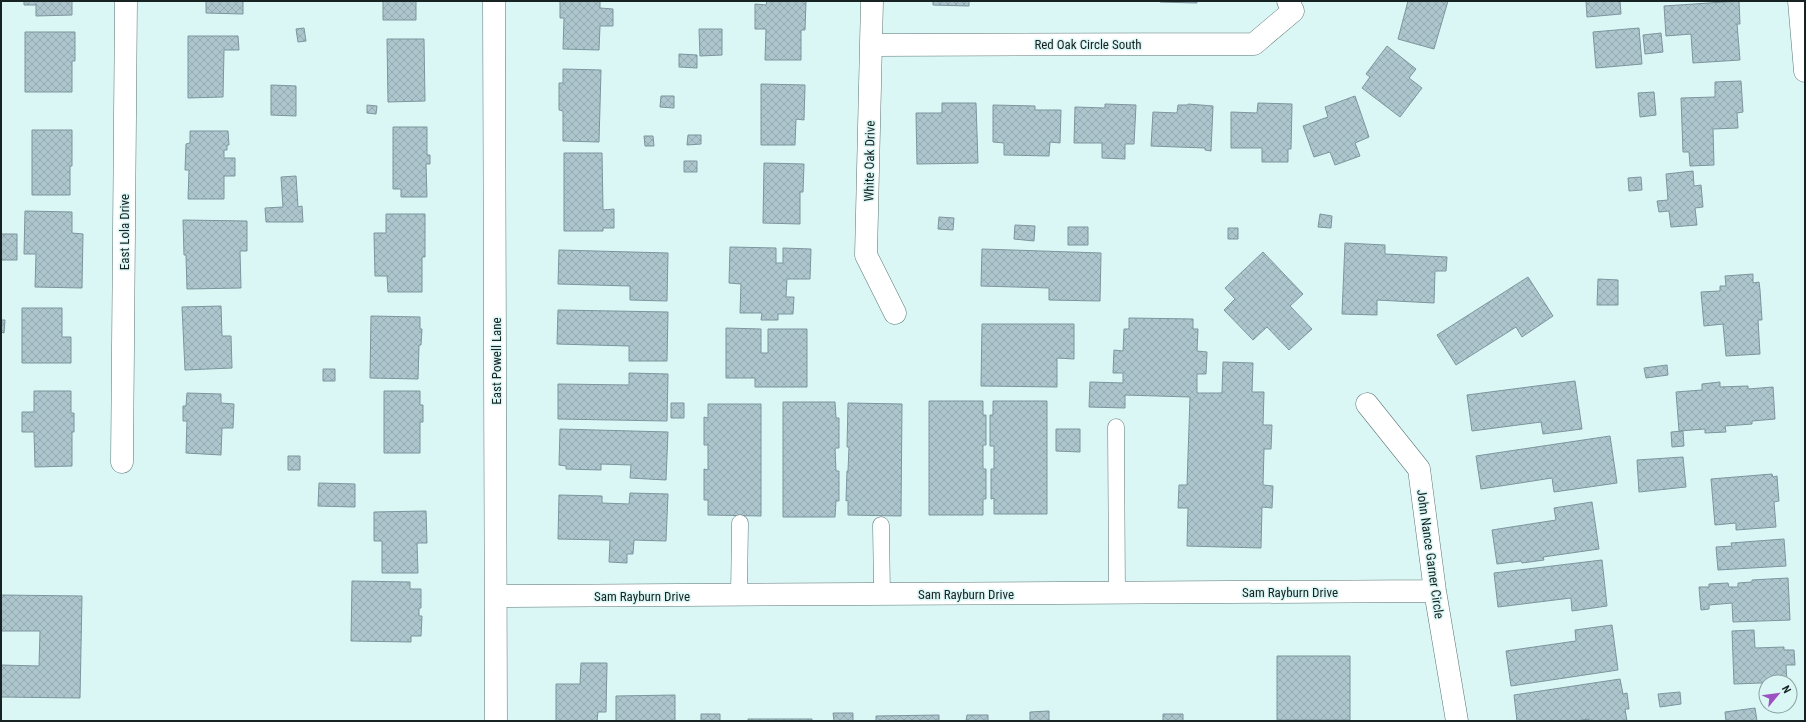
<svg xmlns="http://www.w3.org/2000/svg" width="1806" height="722" viewBox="0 0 1806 722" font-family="'Roboto Condensed',sans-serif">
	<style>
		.building { fill: url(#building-cross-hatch); stroke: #7d959d }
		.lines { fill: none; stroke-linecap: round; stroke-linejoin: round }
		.service-casing { stroke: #5b7574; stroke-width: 17 }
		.minor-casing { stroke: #5b7574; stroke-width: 23 }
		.service { stroke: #fff; stroke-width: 16 }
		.minor { stroke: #fff; stroke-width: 22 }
		.labels { text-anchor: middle; stroke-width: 3; stroke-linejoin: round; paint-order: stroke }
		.street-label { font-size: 13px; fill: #172222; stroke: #daf6f5 }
	</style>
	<defs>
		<pattern id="building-cross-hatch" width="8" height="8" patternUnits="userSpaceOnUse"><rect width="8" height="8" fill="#adc6ce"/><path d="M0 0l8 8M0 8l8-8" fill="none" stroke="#94aab1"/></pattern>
	</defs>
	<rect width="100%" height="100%" fill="#daf6f5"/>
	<!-- building -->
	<path class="building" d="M24,1H72V15L36,16V5H24Z
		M206,1H243V14L206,13Z
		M383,1H416V20H383Z
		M560,1H600V8L613,9V26H600L599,50L563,49L564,18H560Z
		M767,1H806L805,30H801V60H765L766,29H755V4L766,5Z
		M933,1H969V6L933,5Z
		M1160,1H1197V3L1160,2Z
		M1408,1H1448L1434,49L1398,39Z
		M1586,1H1620L1621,14L1587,17Z
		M1739,1L1740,24H1737L1740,60L1693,63L1691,34L1666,36L1664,6Z
		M304,28L306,41L298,42L296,29Z
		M1639,28L1642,64L1596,68L1593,32Z
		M699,29H722V55L700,56Z
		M25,32H75V61H72V92H25Z
		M1661,33L1663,52L1645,54L1643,35Z
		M188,36H238L239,50H224L223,97L188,98Z
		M387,39H424L425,101L388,102Z
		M1387,46L1416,69L1409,78L1422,88L1400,117L1362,88L1370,77L1366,74Z
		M679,54L697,55V68L679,67Z
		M563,69L601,70L599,142L563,141V111L559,110V83H563Z
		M1741,81L1743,112L1737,113L1738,128L1713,129L1714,165L1690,166L1689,152H1683L1681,98L1715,97V82Z
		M761,84L805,85L804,120L796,119L795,145H761Z
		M271,85L296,86V116L271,115Z
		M1654,92L1656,115L1640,117L1638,93Z
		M661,96H674V108L660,107Z
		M1355,96L1369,137L1355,143L1360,156L1335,165L1330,152L1314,157L1303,126L1328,117L1325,107Z
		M942,103H976L978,163L917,164L916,113H942Z
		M1258,103L1292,104L1291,149H1288V162H1262V148H1231V112L1257,113Z
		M1105,104L1136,105L1134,144H1125V159L1102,158V143H1074L1075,107L1105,108Z
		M1188,104L1213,106L1211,151L1205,150V148L1151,146L1153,112L1177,113L1178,105H1188Z
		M367,105L377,106L376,114L367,113Z
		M993,105L1035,106V110H1061L1060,143L1050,142L1049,156L1004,155V143L993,142Z
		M393,127H427V155H430V164H426L427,197H401V189H393Z
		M32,130H72V166H70V195H32Z
		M190,131H228L229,145H227V150H224V158H235V176H224V199H188L189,170H185L186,144L190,143Z
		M688,135H701V144L687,145Z
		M644,136H653L654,146H645Z
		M564,153H602L603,210L614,209V228H603V231H564Z
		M684,161H697V172H684Z
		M764,163L804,164L803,192H800V224L763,223Z
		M1693,171L1694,186L1701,185L1703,207L1695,208L1697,225L1671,227L1669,211L1659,212L1657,201L1668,200L1666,174Z
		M296,176L298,207L302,206L303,222H266L265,208L283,207L281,177Z
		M1641,177L1642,190L1629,191L1628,178Z
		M25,211L72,212V233L83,234L82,288L35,287L36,254H24Z
		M386,214H425V257H422V292H388L387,276H375L374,233H386Z
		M1320,214L1332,216L1331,228L1318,227Z
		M939,217L954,218L953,230L938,229Z
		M183,220L247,221V251H240L241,288L187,289L186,255H184Z
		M1015,225L1035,226L1034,241L1014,239Z
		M1068,227H1088V245H1068Z
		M1228,228H1238V239H1228Z
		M1,234H17V260H1Z
		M1345,243L1385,245V254L1447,257L1446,271H1435L1434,303L1377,300V315L1342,314Z
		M730,247L776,248V263H783V248L811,249L810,279H787L786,297H794L793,314H778V320H761L762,313H740L741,284L729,283Z
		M982,249L1101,253L1100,301L1049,300V288L981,286Z
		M559,250L668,253L667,301L630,300V286L558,284Z
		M1263,252L1303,294L1290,306L1312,329L1289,350L1267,327L1253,340L1224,310L1235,299L1225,288Z
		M1753,274V283L1759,282L1760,290L1762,320H1758L1760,354L1726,356L1723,324L1704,326L1701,292L1720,291V286H1726L1725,276Z
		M1528,277L1553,316L1522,337L1516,327L1456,365L1437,335Z
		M1598,279L1618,280V305H1597Z
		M221,306L222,336H231L232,368L185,370L182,307Z
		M22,308H62V337H71V363H22Z
		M558,310L668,312L667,361H629V346L557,344Z
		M371,316L420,317V329H422L421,345H419L418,379L370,378Z
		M1129,318L1193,319V329H1198L1197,351L1207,352L1206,374H1197V393H1222L1223,362L1253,363L1252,392H1264L1263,425H1272L1271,449H1264L1263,485L1273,486L1272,508L1262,507L1261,548L1187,546L1188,508H1178L1179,485H1187L1190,397L1125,395V408L1089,407L1090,382L1123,383V373H1113L1114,350L1123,351L1124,329H1129Z
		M1,320H5L4,333L1,332Z
		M982,324H1074V359L1057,358V387L981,386Z
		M726,328L761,329V353H768V329H807V387H755V378H726Z
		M1667,365L1668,375L1646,378L1644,368Z
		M323,369H335V381H323Z
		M629,373L668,374L667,421L558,419V384L629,385Z
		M1575,381L1582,429L1543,434L1541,422L1472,431L1467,395Z
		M1720,382V387L1748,386V389L1773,387L1775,419L1752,421V424L1725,426L1726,432L1705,433V429L1679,431L1676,392L1702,390V384Z
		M34,391H71V413H74V432H72V466L35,467L34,432H22V412H34Z
		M384,391H420V405H423V422H420V453H384Z
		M187,393L221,394V403L234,404L233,428H222L221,455L186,453L187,421H183V406H186Z
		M929,401H983V415H986V445H983V469H986V499H983V515H929Z
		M993,401H1047V514H994V498L991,499V469H994V446H990V415H993Z
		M783,402H835L836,418H839V448H835L836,471H839V501H836L835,517H783Z
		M671,403H684V418H671Z
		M848,403L902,404L901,516L848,515V500L846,501L847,471H848L849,447H847Z
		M708,404H761V516L708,515V500H704V469L708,470V445H704V417L708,418Z
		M560,429L668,432L666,480L630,478L631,465L601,464V470L566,469V466L559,465Z
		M1056,429H1080V452L1056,451Z
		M1683,431L1684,446L1672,447L1671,432Z
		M1610,436L1617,483L1554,492L1552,478L1481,489L1476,456Z
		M288,456H300V470H288Z
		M1683,457L1686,487L1639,492L1637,460Z
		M1772,474L1773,477L1777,476L1778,490L1779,501L1774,502L1776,527L1736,530V523L1715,525L1711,479Z
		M319,483L355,484V507L318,506Z
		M630,493L668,494L666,541L634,540L633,554H627V563L609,562L610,540L558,539L559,495L602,496V503L629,504Z
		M1592,502L1599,549L1543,557L1544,560L1522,563L1521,561L1497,564L1492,530L1556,520L1554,508Z
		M426,511L427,543H417L418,573H382V541H374V512Z
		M1784,539L1786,566L1718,570L1716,547L1732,546L1731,543Z
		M1602,560L1607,606L1572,611L1571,598L1498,607L1494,573Z
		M1788,578L1790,620L1733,622L1732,603L1709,605V609L1701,610L1699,587H1709V584L1728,583L1729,587H1738V583L1752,582V580Z
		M352,581L410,582V589H421V608H419V616H422L421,636H411V642L351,641Z
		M1,595L82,596L80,698L1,697V665L39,666L40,631H1Z
		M1612,625L1618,670L1511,686L1506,651L1576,641L1575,630Z
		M1754,630L1755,648L1784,647V650H1794L1795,665H1786L1787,682L1734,684L1732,631Z
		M1277,656H1350V720H1277Z
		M581,663H607L606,712H598L597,721H556V684H580Z
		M1620,679L1623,694L1627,693L1629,709H1625L1627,721H1589V719L1576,721H1517L1514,695Z
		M1680,692L1681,704L1660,707L1658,694Z
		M675,695V721H616V696Z
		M1755,708L1757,721H1726L1725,712Z
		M1049,711V721H1030V712Z
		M833,713H853V721H834Z
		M701,714H720V721H701Z
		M1163,714H1183V721H1163Z
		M939,715V721H876V716Z
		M967,715H988V721H966Z
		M748,719H812V721H748Z"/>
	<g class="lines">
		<defs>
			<path id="service" d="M1116,427L1117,593
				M881,525L882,594
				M739,595L740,523"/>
			<path id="minor" d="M494,1L496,721
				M872,1L866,255L895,313
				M1799,1L1805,71
				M872,45L1254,44L1293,11L1288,1
				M1367,404L1419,469L1435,591L1457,721
				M122,462L126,1
				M496,596L1435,591"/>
		</defs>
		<!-- service casing -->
		<use href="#service" class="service-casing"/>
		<!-- minor casing -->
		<use href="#minor" class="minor-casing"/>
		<!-- service -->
		<use href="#service" class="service"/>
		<!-- minor -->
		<use href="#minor" class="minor"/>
	</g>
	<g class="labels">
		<!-- street labels -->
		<g class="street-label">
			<text x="1088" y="49">Red Oak Circle South</text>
			<text transform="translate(869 161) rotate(-89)" y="5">White Oak Drive</text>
			<text transform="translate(124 232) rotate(-90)" y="5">East Lola Drive</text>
			<text transform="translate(496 361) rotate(-90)" y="5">East Powell Lane</text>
			<text transform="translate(1431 554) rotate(82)" y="5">John Nance Garner Circle</text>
			<text x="1290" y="597">Sam Rayburn Drive</text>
			<text x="966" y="599">Sam Rayburn Drive</text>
			<text x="642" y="601">Sam Rayburn Drive</text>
		</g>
	</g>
	<!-- border -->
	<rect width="1806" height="722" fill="none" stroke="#172222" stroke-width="4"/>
	<!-- north arrow -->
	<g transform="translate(1778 694) rotate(61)"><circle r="19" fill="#daf6f5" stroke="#8ca1a1"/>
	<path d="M0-3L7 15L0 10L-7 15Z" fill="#9d50c2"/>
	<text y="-6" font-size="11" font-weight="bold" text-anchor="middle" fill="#172222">N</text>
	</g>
</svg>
